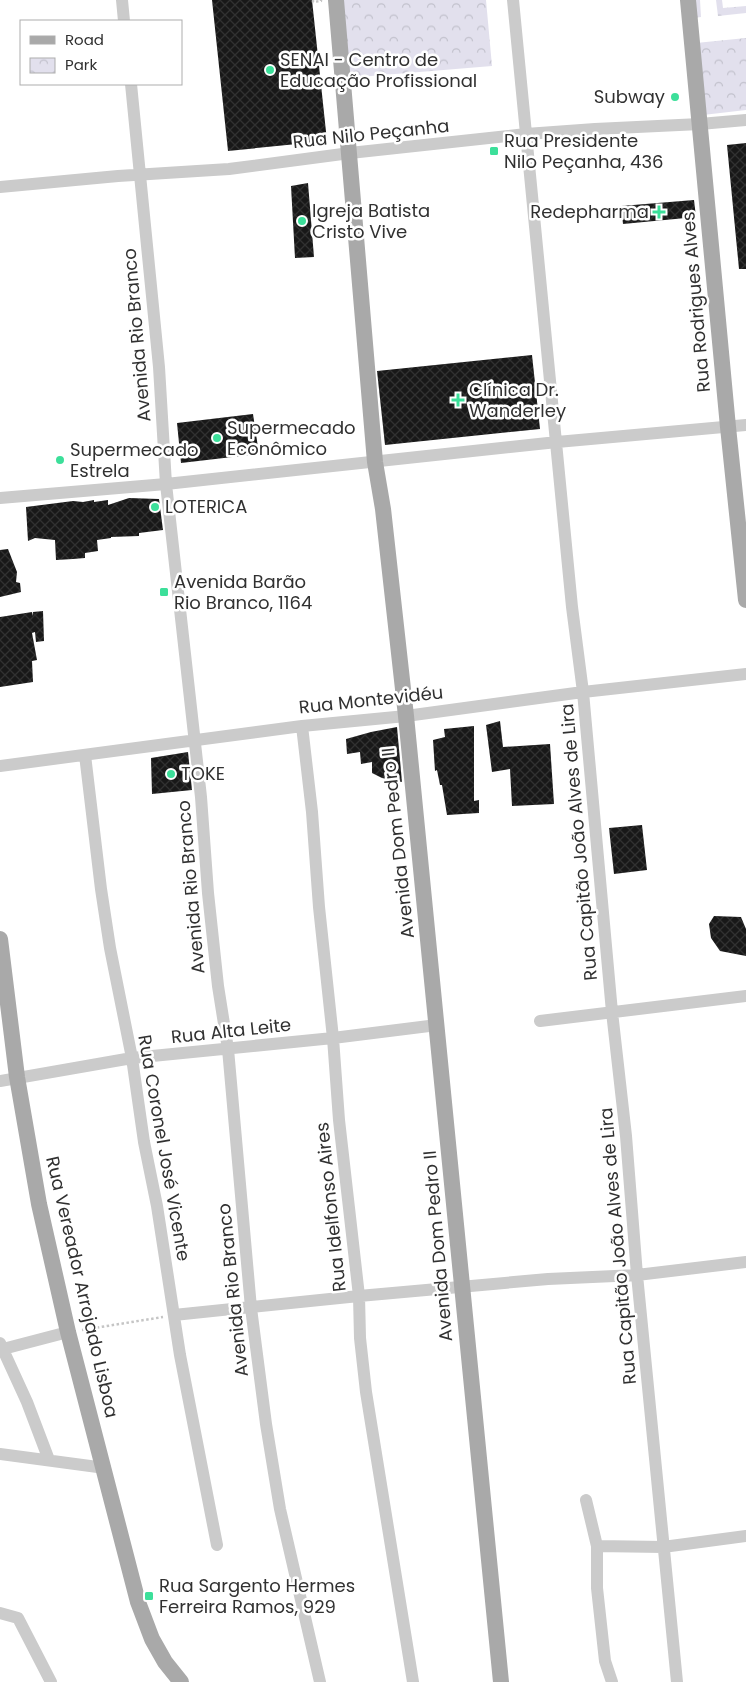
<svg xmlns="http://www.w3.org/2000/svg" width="746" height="1682" viewBox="0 0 746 1682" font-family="Poppins,sans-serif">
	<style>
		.park { fill: url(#park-crowns) }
		.building { fill: url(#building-cross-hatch) }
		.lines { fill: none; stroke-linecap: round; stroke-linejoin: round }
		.path { stroke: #c5c5c5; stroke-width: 2.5; stroke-dasharray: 2.5 2.5; stroke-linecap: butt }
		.minor { stroke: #cbcbcb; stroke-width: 12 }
		.major { stroke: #a9a9a9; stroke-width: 16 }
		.poi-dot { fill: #3cdf9a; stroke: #fff; stroke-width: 2 }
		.labels { text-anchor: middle; stroke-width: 5; stroke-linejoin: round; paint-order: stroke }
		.poi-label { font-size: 18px; fill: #313131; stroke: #fff; text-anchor: start }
		.street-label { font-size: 18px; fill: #313131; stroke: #fff }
	</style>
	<defs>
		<pattern id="park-crowns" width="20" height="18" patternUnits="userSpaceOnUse" patternTransform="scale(1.25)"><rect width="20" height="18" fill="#e2e0ed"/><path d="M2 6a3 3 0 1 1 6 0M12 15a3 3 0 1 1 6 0" fill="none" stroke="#c2c1cc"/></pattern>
		<pattern id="building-cross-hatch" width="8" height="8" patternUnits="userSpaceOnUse" patternTransform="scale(1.25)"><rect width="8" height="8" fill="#181818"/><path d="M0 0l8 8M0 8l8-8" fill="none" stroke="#313131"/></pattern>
	</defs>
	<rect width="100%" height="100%" fill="#fff"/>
	<!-- park -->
	<path class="park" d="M341,0H486L492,66L347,78Z
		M692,0H700L701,17L694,18L696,43L746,38V110L703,115Z
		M716,0H722L723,8L746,6V13L718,16Z"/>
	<!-- building -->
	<path class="building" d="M212,0H312L327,141L228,151Z
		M746,143V269H739L727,145Z
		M308,183L314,257L295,258L291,186Z
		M694,200L696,217L623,224L621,206Z
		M532,355L540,429L385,445L377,371Z
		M253,414L259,454L181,463L177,423Z
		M129,498L159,499L163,530L139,533V536L111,537V538L97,540L98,551L85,553V558L73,559L56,560L55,540L35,538L28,541L26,507L73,501L83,502L94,500V502L108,500V505Z
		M8,549L17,572L16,582L20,583L21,592L0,597V550Z
		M43,611L44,641L36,642L35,632L32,633L37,660L32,661L33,682L0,687V617L32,612L33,616V612Z
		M500,721L503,747L550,744L554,804L512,806L510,769L492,772L486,725Z
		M474,726V801L479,800V813L447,815L442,785H440L437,770L435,771L433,740L445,737L444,729Z
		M397,727L402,782L382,778L372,773V762L361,764L360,752L347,754L346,739L371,732Z
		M188,752L192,790L152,794L151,758Z
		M642,825L647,870L614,874L609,828Z
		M714,916L741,917L746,929V956L720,951L711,938L709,924Z"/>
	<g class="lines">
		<!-- path -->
		<path class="path" d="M313,0V2L321,1V0
			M82,1330L163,1317"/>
		<!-- minor -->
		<path class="minor" d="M122,0L124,21
			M513,0L572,607L583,692L612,1012L626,1136L637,1275L677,1682
			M131,84L159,367L166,484L201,797L208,893L218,986L228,1049L251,1308L266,1424L280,1509L320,1682
			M0,187L118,176L229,169L350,153L526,134L595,129L700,124L746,120
			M0,498L166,484L557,442L746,425
			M302,726L312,812L319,907L333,1038L339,1120L359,1296L360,1338L366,1392L413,1682
			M85,755L101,889L110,948L132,1058L144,1142L157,1206L180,1355L217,1545
			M0,766L302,726L406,716L583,692L746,674
			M540,1021L746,996
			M0,1081L132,1058L333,1038L437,1025
			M174,1315L359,1296L548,1279L637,1275L746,1262
			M0,1343L27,1402L49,1460
			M3,1349L68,1332
			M0,1454L105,1468
			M586,1500L597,1546V1588L605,1661L612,1682
			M597,1546L663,1547L746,1536
			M0,1613L18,1618L51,1682"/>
		<!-- major -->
		<path class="major" d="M336,0L375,462L383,509L406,716L501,1682
			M688,0L728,427L746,600
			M0,939L17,1077L39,1204L68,1332L138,1602L152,1639L165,1662L181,1682"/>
	</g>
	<!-- markers -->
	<g class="poi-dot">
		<circle cx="270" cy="70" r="5"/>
		<circle cx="675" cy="97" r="5"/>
		<rect x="489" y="146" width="10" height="10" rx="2.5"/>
		<path d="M656.5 204.5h5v5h5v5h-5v5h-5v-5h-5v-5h5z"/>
		<circle cx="302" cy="221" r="5"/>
		<path d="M455.5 392.5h5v5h5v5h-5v5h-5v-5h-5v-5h5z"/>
		<circle cx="217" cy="438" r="5"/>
		<circle cx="60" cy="460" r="5"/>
		<circle cx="155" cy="507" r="5"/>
		<rect x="159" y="587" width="10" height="10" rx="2.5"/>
		<circle cx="171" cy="774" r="5"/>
		<rect x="144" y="1591" width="10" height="10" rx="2.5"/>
	</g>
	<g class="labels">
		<!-- poi labels -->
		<g class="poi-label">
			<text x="280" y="66">SENAI - Centro de<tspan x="280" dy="21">Educação Profissional</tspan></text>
			<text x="665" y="103" text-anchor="end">Subway</text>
			<text x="504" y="147">Rua Presidente<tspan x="504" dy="21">Nilo Peçanha, 436</tspan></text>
			<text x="312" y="217">Igreja Batista<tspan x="312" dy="21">Cristo Vive</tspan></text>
			<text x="649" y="218" text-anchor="end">Redepharma</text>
			<text x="469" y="396">Clínica Dr.<tspan x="469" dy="21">Wanderley</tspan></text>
			<text x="227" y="434">Supermecado<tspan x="227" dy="21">Econômico</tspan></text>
			<text x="70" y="456">Supermecado<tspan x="70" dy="21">Estrela</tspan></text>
			<text x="165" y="513">LOTERICA</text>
			<text x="174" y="588">Avenida Barão<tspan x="174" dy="21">Rio Branco, 1164</tspan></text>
			<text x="181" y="780">TOKE</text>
			<text x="159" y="1592">Rua Sargento Hermes<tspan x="159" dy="21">Ferreira Ramos, 929</tspan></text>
		</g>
		<!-- street labels -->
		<g class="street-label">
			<text transform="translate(371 134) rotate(-6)" y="6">Rua Nilo Peçanha</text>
			<text transform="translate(696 302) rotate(-95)" y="6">Rua Rodrigues Alves</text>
			<text transform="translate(137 335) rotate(-95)" y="6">Avenida Rio Branco</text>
			<text transform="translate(371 700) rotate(-6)" y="6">Rua Montevidéu</text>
			<text transform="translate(579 842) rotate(-95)" y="6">Rua Capitão João Alves de Lira</text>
			<text transform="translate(398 843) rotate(-96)" y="6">Avenida Dom Pedro II</text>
			<text transform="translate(191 887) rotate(-95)" y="6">Avenida Rio Branco</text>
			<text transform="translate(231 1031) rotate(-6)" y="6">Rua Alta Leite</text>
			<text transform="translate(164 1148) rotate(80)" y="6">Rua Coronel José Vicente</text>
			<text transform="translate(331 1207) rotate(-96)" y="6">Rua Idelfonso Aires</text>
			<text transform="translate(438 1246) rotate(-95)" y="6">Avenida Dom Pedro II</text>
			<text transform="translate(618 1246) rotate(-95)" y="6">Rua Capitão João Alves de Lira</text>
			<text transform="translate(82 1287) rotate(77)" y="6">Rua Vereador Arrojado Lisboa</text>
			<text transform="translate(233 1290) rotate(-96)" y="6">Avenida Rio Branco</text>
		</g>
	</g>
	<!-- legend -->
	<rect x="20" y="20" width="162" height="65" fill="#ffffff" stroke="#adadad"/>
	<rect x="30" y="36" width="25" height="8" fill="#a9a9a9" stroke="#adadad"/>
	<text x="65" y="45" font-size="15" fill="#313131">Road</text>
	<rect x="30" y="58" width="25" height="15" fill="url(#park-crowns)" stroke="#adadad"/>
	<text x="65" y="70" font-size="15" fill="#313131">Park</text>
</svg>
